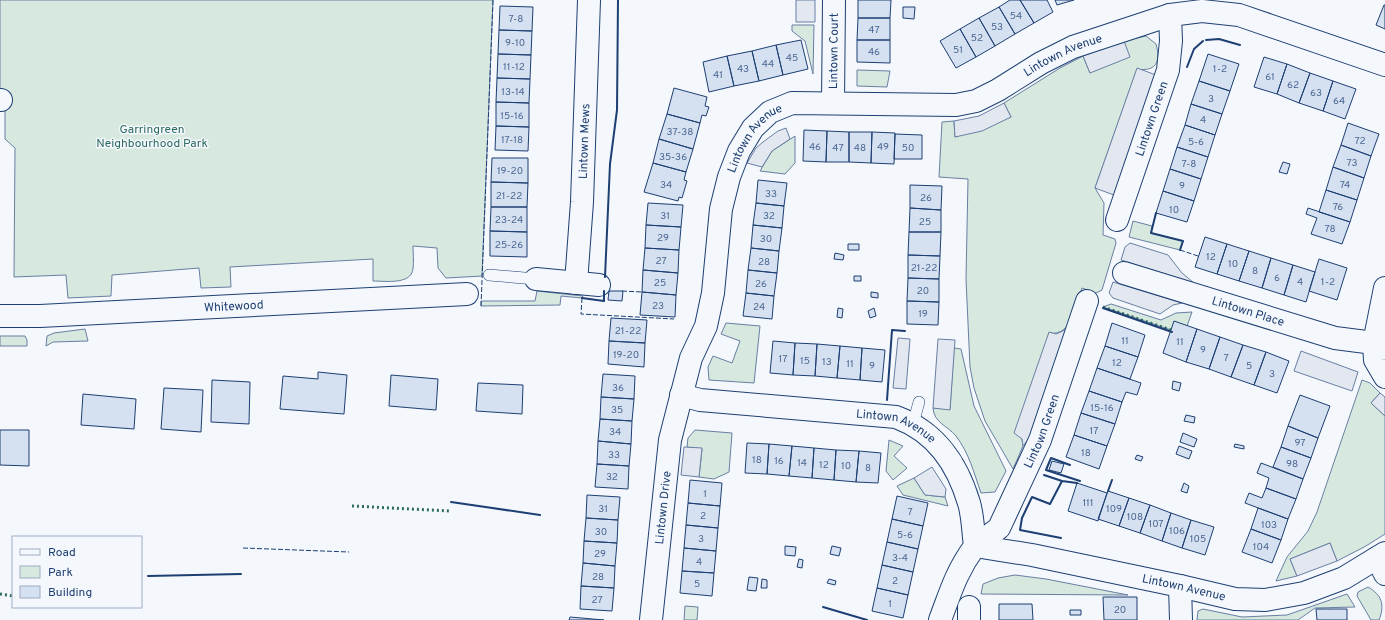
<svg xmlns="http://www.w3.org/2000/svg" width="1385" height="620" viewBox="0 0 1385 620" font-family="Overpass,sans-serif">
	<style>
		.green { fill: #d7e8df; stroke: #687fa3 }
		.parking { fill: #e3e8f0; stroke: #687fa3 }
		.building { fill: #d5e0f0; stroke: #1d3f73 }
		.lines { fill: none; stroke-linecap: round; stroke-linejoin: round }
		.lane-casing { stroke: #1d3f73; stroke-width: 12 }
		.street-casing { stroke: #1d3f73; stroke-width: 24 }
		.lane { stroke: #f4f7fb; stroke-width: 11 }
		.street { stroke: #f4f7fb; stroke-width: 22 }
		.hedge { stroke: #2c6c60; stroke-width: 3; stroke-dasharray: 2 3; stroke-linecap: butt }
		.fence { stroke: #1d3f73; stroke-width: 1; stroke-dasharray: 5 2; stroke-linecap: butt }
		.wall { stroke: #1d3f73; stroke-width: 2 }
		.labels { text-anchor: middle; stroke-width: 3; stroke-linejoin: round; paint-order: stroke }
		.number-label { font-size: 10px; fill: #4b6792 }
		.street-label { font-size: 12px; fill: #1d3f73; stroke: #f4f7fb }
		.park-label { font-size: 12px; fill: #2c6c60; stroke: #f4f7fb }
	</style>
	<rect width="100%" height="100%" fill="#f4f7fb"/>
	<!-- green -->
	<path class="green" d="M0,0H493L482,276L446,278L438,268L437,248L413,246C413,253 414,262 413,269C411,285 385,281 373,281V259L230,267L231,287L201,288L199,268L112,275L111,296L68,298L66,275L14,277L15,148L5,139V93H0Z
		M792,25H814L813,74L805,41L792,31Z
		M1146,36L1156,44C1161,62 1156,72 1137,69L1095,188L1104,203L1103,235L1115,239L1116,243L1102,290L1096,293L1082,288C1076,305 1072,337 1049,333L1022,439L1023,446L1013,469L985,421L974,388L970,367L966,279L968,179L939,177L942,122L954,121L955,137L1011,117L1004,103L1060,68L1083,56L1090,73L1124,41Z
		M857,70L890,71L887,87L857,86Z
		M795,136V163L785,174L760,171L772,151Z
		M1133,221L1152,226L1151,233L1183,241L1180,250L1129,237Z
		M537,291L583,296L582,298L561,296L560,305L481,306V301H535Z
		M1111,304L1161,320L1176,313L1192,312L1186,329L1174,331L1103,307Z
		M726,323L760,326L754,383L709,380L708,367L713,356L732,363L740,341L721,334Z
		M85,329L88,341L53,342L46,346L47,336L54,333Z
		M0,336H25L27,340V346H0Z
		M954,348L961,349L974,406L1006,471L995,492L981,493C974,473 969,453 956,436C948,426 934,423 933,408L950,409Z
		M1362,380L1370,383L1380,393L1371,403L1385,416V534L1366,546L1337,561L1330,543L1290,559L1297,576L1276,581L1287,557L1308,531L1317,512Z
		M695,430L732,433L729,472L714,479L699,477L702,449L687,447L688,438Z
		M889,440L903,446L894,456L907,468L893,480L886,471Z
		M914,478L925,495L945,497L948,506L903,495L897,486Z
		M1015,575L1046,579L1128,595L981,594L983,584L998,578Z
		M1368,587C1382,595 1385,605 1379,620H1371L1357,596L1358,592Z
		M1347,594L1355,607L1315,608L1298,620H1197L1198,611L1203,609L1242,617L1287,615Z
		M685,606L698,607L697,620H684Z"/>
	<!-- parking -->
	<path class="parking" d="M796,0H815V22H796Z
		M1124,41L1130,57L1090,73L1083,56Z
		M1137,68L1156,75L1114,195L1095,188Z
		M1004,103L1011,117L982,131L955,137L954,121L979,116Z
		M786,128L790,139L772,151L762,167L747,163L756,148L763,142L778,131Z
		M1130,243L1168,255L1182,273L1194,283L1121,260L1125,247Z
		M1113,282L1182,303L1173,305L1160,314L1113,298L1109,293Z
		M1068,326L1033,434L1023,446L1022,439L1014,433L1049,332L1056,334L1063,331Z
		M898,338L910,339L906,389L893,388Z
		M938,339L955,340L950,410L933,408Z
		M1301,351L1358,372L1352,391L1294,371Z
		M1380,393L1385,397V416L1371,403Z
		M684,447L702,448L699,477L681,475Z
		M932,467L946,489L945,497L925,495L914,478Z
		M1330,543L1337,561L1297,576L1290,559Z"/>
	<!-- building -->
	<path class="building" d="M858,0H891L890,18H858Z
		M1010,0H1020L1034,23L1015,34L999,7Z
		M1020,0H1047L1053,12L1034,23Z
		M1055,0H1074L1057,5Z
		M1384,5H1385V29L1376,25Z
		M500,6L533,7L532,31L499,30Z
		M903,7H915L914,19L903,18Z
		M999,7L1015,34L995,46L979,18Z
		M858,18H890V40H857Z
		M979,18L995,46L976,57L960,29Z
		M960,29L976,57L956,68L940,41Z
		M499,30L532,31L531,55L498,54Z
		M801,40L808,69L783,75L776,45Z
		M857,40H890V63L857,62Z
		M776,45L783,75L759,81L752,51Z
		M752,51L759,81L734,86L727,56Z
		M498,54L531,55L530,79L497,78Z
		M1208,54L1239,64L1230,91L1199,81Z
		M727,56L734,86L709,92L703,62Z
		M1264,57L1287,64L1277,94L1254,87Z
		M1287,64L1310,73L1299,103L1277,94Z
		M1310,73L1333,81L1323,111L1299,103Z
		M497,78L530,79L529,103L496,102Z
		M1199,81L1230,91L1222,114L1191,104Z
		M1333,81L1356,89L1345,119L1323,111Z
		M674,88L707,97L705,106L709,107L706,116L702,115L700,123L667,114Z
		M496,102L529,103V127L496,126Z
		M1191,104L1222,114L1215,135L1185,125Z
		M667,114L700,123L693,149L659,139Z
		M1348,123L1379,134L1371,156L1341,145Z
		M1185,125L1215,135L1208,157L1177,147Z
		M496,126L529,127L528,151L495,150Z
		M804,130L827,131L826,162L803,161Z
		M827,131L849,132V162H826Z
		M849,132H872L871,163L849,162Z
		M872,132L895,133L894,164L871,163Z
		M895,134L922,135V159H894Z
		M659,139L693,149L686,172L653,163Z
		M1341,145L1371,156L1364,178L1333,167Z
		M1177,147L1208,157L1201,179L1170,169Z
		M492,158H528V183L491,182Z
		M1283,162L1290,164L1287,174L1279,172Z
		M653,163L686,172L684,180L687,181L682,198L679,197L678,201L644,192Z
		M1333,167L1364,178L1357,200L1326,190Z
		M1170,169L1201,179L1194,201L1163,191Z
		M758,180L787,183L784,206L756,203Z
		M491,182L528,183L527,207H491Z
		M910,185L942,186L941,210L910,208Z
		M1326,190L1357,200L1350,222L1319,212Z
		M1163,191L1194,201L1187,222L1156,213Z
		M648,203L683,205L681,227L646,225Z
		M756,203L784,206L782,228L753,225Z
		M491,207H527V232L490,231Z
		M910,208L941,210V232H909Z
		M1308,208L1350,222L1342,244L1311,234L1317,218L1306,214Z
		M646,225L681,227L679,250L645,248Z
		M753,225L782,228L779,251L751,248Z
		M490,231L527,232V257L490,256Z
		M909,232H941L940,256L908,255Z
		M1205,237L1227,244L1217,274L1195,267Z
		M848,244H859V250H848Z
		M1227,244L1249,251L1239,281L1217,274Z
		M645,248L679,250L678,273L643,270Z
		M751,248L779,251L777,273L748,270Z
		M1249,251L1271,258L1262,288L1239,281Z
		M835,253L844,255L843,260L834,259Z
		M908,255L940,256L939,279L908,278Z
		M1271,258L1293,265L1284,295L1262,288Z
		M1319,259L1347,268L1337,300L1309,291Z
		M1293,265L1315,272L1306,302L1284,295Z
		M643,270L678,273L676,295L642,292Z
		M748,270L777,273L774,296L746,293Z
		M854,276H861V281H854Z
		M908,278L939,279V302L907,301Z
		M609,291H623L622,301L608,300Z
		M642,292L676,295L675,317L640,315Z
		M871,292L878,293V298L871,297Z
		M746,293L774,296L772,319L743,316Z
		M907,301L939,302L938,325L907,324Z
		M838,308L843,309L842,318L837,317Z
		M874,308L876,316L870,318L868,311Z
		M611,318L647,320L645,343L609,341Z
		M1174,321L1197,329L1186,362L1163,353Z
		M1112,323L1145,335L1138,357L1105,346Z
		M1197,329L1220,337L1209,369L1186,362Z
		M1220,337L1243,345L1231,377L1209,369Z
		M609,341L645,343L644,367L608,364Z
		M773,341L795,343L793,375L770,373Z
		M795,343L817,344L815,376L793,375Z
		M817,344L840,346L837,378L815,376Z
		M1243,345L1266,352L1254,385L1231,377Z
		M840,346L862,348L860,380L837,378Z
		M1105,346L1138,357L1130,379L1097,368Z
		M862,348L885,350L882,382L860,380Z
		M1266,352L1289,361L1277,393L1254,385Z
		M1097,368L1141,383L1137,395L1126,392L1122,402L1089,391Z
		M318,372L347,375L344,414L280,409L283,376L318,379Z
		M603,374L635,376L634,399L601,397Z
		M391,375L438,379L436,410L389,406Z
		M212,380L250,382L249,424L211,422Z
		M1173,381L1181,383L1179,391L1172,389Z
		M478,383L523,385L522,414L476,411Z
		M164,388L203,390L201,432L161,429Z
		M1089,391L1122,402L1115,424L1081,413Z
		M83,394L136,399L134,429L81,425Z
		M1300,395L1330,406L1318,438L1288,426Z
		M601,397L634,399L632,421L600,419Z
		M1081,413L1115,424L1107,446L1074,435Z
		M1186,415L1195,417L1194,423L1184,421Z
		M600,419L632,421L631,444L598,441Z
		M1288,426L1318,438L1311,458L1281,447Z
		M0,430H29V466L0,465Z
		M1183,433L1197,439L1194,447L1180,442Z
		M1074,435L1107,446L1099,469L1066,457Z
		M598,441L631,444L629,466L597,464Z
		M747,443L769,444L767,474L745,473Z
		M769,444L792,446L789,476L767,474Z
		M1235,444L1244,446V449L1234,447Z
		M792,446L814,448L812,478L789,476Z
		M1179,446L1192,451L1189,459L1176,454Z
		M1281,447L1311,458L1303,479L1273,467Z
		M814,448L836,450L834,480L812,478Z
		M836,450L859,451L856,482L834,480Z
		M859,451L881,453L878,483L856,482Z
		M1137,455L1143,457L1141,461L1135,459Z
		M1052,461L1064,464L1061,473L1049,470Z
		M1261,463L1303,479L1296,499L1266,488L1269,478L1257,473Z
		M597,464L629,466L628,489L595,487Z
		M690,480L722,483L720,506L688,503Z
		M1077,483L1107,493L1098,521L1068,511Z
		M1184,483L1189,486L1187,493L1181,491Z
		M1266,488L1296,499L1288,519L1245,503L1249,493L1262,498Z
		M1108,491L1129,498L1119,526L1098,519Z
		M587,495L620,497L618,520L586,518Z
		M897,496L928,503L923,526L892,519Z
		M1129,498L1150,505L1140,533L1119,526Z
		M688,503L720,506L718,528L686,525Z
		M1150,505L1171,513L1162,541L1140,533Z
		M1258,508L1288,519L1281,540L1251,529Z
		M1171,513L1191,520L1182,548L1162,541Z
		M586,518L618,520L617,543L584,541Z
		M892,519L923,526L918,549L887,542Z
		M1191,520L1214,527L1205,555L1182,548Z
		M686,525L718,528L716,551L684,548Z
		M1251,529L1281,540L1272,563L1242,552Z
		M584,541L617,543L615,566L583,563Z
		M887,542L918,549L913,572L882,565Z
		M785,546L796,547L795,556L785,555Z
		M832,546L841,548L839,556L830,554Z
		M684,548L716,551L714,573L682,571Z
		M799,559L803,560L802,568L797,567Z
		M583,563L615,566L614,588L581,586Z
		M882,565L913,572L908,595L877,588Z
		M682,571L714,573L712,596L680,593Z
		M749,577L758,578L756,591L747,590Z
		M762,579L767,580V588H761Z
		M829,579L836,581L835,585L827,583Z
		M581,586L614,588L612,611L580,609Z
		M877,588L908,595L903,618L872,611Z
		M1103,597H1137V620H1104Z
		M999,604H1032L1033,620H999Z
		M1316,609H1347V620H1317Z
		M1070,610H1081V615H1070Z
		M570,617L604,620H569Z"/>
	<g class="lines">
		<defs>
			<path id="lane" d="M489,275L536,279
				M913,424L919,402"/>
			<g id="street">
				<path d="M0,100H1"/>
				<path id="s1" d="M833,102L834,0"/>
				<path id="s2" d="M1117,220L1168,70L1171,41L1170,15"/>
				<path id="s3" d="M1124,273L1335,338L1374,343"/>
				<path d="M536,279L599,285"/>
				<path id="s4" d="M576,283L582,202L589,0"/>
				<path d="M1385,288L1374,343L1375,360L1385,377"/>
				<path id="s5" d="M0,316H40L467,294"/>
				<path id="s6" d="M681,395L700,400L896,417C936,432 957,463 969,503C973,516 973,532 975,546C956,572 951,591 940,620"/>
				<path id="s7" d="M975,546L1032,555L1180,586L1235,599L1265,600L1304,593L1344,578L1385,553"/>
				<path id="s8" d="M975,546L999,528L1040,440L1087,301"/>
				<path d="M1377,558L1385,574"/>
				<path d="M1180,586L1181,620"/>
				<path id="s9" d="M651,620L670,440L691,358L706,326L713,293L721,209L729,177L739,151L753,128L770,112L792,103L956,105L976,101L998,90L1041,63L1073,47L1170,15L1202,11L1239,15L1385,65"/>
				<path d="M969,620V607"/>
			</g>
		</defs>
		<!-- lane casing -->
		<use href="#lane" class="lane-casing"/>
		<!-- street casing -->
		<use href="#street" class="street-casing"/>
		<!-- lane -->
		<use href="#lane" class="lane"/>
		<!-- street -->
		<use href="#street" class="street"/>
		<!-- hedge -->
		<path class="hedge" d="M1103,307L1174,331
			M352,506L450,511
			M0,594L13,596"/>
		<!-- fence -->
		<path class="fence" d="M1180,250L1198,256
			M622,291L642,292
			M582,298L581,314L674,319
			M481,306L493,0
			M243,548L349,552"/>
		<!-- wall -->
		<path class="wall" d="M1206,40L1219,39L1240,45
			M1187,67L1194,49L1203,41
			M1156,213L1151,233L1183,241L1180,250
			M605,277L610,164L617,110L618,0
			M582,298L604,301V291
			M1103,308L1172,332
			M887,400L892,330L905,331
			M1070,465L1051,458L1046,470L1080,481
			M1044,475L1062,481L1050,504L1032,497L1022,518L1020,530L1061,538
			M1062,481L1077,483
			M1108,491L1112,480
			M451,502L540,515
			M148,576L241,574
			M823,607L867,620"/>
	</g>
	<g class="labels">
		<!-- number labels -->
		<g class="number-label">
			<text x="1016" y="19">54</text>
			<text x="516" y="22">7-8</text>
			<text x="997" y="30">53</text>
			<text x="874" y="33">47</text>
			<text x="977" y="41">52</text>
			<text x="515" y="46">9-10</text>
			<text x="958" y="53">51</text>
			<text x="874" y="55">46</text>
			<text x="792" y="61">45</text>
			<text x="768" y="67">44</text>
			<text x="514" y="70">11-12</text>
			<text x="743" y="72">43</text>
			<text x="1220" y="72">1-2</text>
			<text x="718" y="78">41</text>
			<text x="1270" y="80">61</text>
			<text x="1293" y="88">62</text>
			<text x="513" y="95">13-14</text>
			<text x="1316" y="96">63</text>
			<text x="1211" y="102">3</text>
			<text x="1339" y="104">64</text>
			<text x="512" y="119">15-16</text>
			<text x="1203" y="123">4</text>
			<text x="680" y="135">37-38</text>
			<text x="512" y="143">17-18</text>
			<text x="1360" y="144">72</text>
			<text x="1196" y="145">5-6</text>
			<text x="815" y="150">46</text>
			<text x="883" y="150">49</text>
			<text x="838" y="151">47</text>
			<text x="860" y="151">48</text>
			<text x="908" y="151">50</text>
			<text x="673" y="160">35-36</text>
			<text x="1352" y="166">73</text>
			<text x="1189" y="167">7-8</text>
			<text x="510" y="174">19-20</text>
			<text x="666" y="188">34</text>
			<text x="1345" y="188">74</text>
			<text x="1182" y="189">9</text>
			<text x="771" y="197">33</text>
			<text x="509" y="199">21-22</text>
			<text x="926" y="201">26</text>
			<text x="1338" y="210">76</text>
			<text x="1174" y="213">10</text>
			<text x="665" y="219">31</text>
			<text x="769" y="219">32</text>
			<text x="509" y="223">23-24</text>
			<text x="925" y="225">25</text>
			<text x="1330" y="232">78</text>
			<text x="663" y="241">29</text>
			<text x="766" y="242">30</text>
			<text x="509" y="248">25-26</text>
			<text x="1211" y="260">12</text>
			<text x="661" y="264">27</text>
			<text x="764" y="265">28</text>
			<text x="1233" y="267">10</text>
			<text x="924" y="271">21-22</text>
			<text x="1255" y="274">8</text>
			<text x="1277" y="281">6</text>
			<text x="1300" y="285">4</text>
			<text x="1328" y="285">1-2</text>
			<text x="660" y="286">25</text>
			<text x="761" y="287">26</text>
			<text x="923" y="294">20</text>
			<text x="658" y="309">23</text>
			<text x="759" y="310">24</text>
			<text x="923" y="317">19</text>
			<text x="628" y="334">21-22</text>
			<text x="1125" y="344">11</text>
			<text x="1180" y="345">11</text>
			<text x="1203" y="353">9</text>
			<text x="626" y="358">19-20</text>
			<text x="1226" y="361">7</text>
			<text x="783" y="362">17</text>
			<text x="805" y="364">15</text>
			<text x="827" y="365">13</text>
			<text x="1117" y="366">12</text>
			<text x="850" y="367">11</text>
			<text x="872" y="369">9</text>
			<text x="1249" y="369">5</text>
			<text x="1272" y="377">3</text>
			<text x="618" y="391">36</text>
			<text x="1102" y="411">15-16</text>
			<text x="617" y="413">35</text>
			<text x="1094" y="434">17</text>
			<text x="615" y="435">34</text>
			<text x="1300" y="446">97</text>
			<text x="1086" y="456">18</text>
			<text x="614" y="458">33</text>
			<text x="757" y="463">18</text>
			<text x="779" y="464">16</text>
			<text x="802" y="466">14</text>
			<text x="1292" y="467">98</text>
			<text x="824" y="468">12</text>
			<text x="846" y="469">10</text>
			<text x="868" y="471">8</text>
			<text x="612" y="480">32</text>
			<text x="705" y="497">1</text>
			<text x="1088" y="506">111</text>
			<text x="603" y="512">31</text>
			<text x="1114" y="512">109</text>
			<text x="910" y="515">7</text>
			<text x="703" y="519">2</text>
			<text x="1135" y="520">108</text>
			<text x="1156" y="527">107</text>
			<text x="1269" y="528">103</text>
			<text x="1177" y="534">106</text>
			<text x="601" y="535">30</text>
			<text x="905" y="538">5-6</text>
			<text x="701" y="542">3</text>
			<text x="1198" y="542">105</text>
			<text x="1261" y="550">104</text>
			<text x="600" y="557">29</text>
			<text x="900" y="561">3-4</text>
			<text x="699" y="565">4</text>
			<text x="598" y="580">28</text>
			<text x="895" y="584">2</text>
			<text x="697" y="587">5</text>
			<text x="597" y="603">27</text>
			<text x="890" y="607">1</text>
			<text x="1120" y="613">20</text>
		</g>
		<!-- street labels -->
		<g class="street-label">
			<text dy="4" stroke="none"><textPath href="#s1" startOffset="51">Lintown Court</textPath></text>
			<text dy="4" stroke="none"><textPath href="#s9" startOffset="837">Lintown Avenue</textPath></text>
			<text dy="4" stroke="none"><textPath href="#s2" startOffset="107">Lintown Green</textPath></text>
			<text dy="4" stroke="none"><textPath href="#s9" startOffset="500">Lintown Avenue</textPath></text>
			<text dy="4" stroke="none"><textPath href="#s4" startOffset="142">Lintown Mews</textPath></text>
			<text dy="4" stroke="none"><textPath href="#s5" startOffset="234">Whitewood</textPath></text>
			<text dy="4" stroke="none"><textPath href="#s3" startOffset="130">Lintown Place</textPath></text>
			<text dy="4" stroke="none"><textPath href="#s6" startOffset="219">Lintown Avenue</textPath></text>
			<text dy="4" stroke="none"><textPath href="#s8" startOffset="136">Lintown Green</textPath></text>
			<text dy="4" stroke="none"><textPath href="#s9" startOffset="113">Lintown Drive</textPath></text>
			<text dy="4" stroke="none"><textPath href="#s7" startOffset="213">Lintown Avenue</textPath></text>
		</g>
		<!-- park labels -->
		<g class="park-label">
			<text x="152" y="133">Garringreen<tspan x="152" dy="14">Neighbourhood Park</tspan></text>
		</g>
	</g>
	<!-- legend -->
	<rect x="12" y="536" width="130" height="72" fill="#f4f7fb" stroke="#9eadc5"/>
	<rect x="20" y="549" width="20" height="6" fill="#f4f7fb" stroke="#9eadc5"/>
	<text x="48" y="556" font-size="12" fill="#1d3f73">Road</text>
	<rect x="20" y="566" width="20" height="12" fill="#d7e8df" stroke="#9eadc5"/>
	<text x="48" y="576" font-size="12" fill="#1d3f73">Park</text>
	<rect x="20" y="586" width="20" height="12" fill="#d5e0f0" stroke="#9eadc5"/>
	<text x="48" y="596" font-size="12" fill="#1d3f73">Building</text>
</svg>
